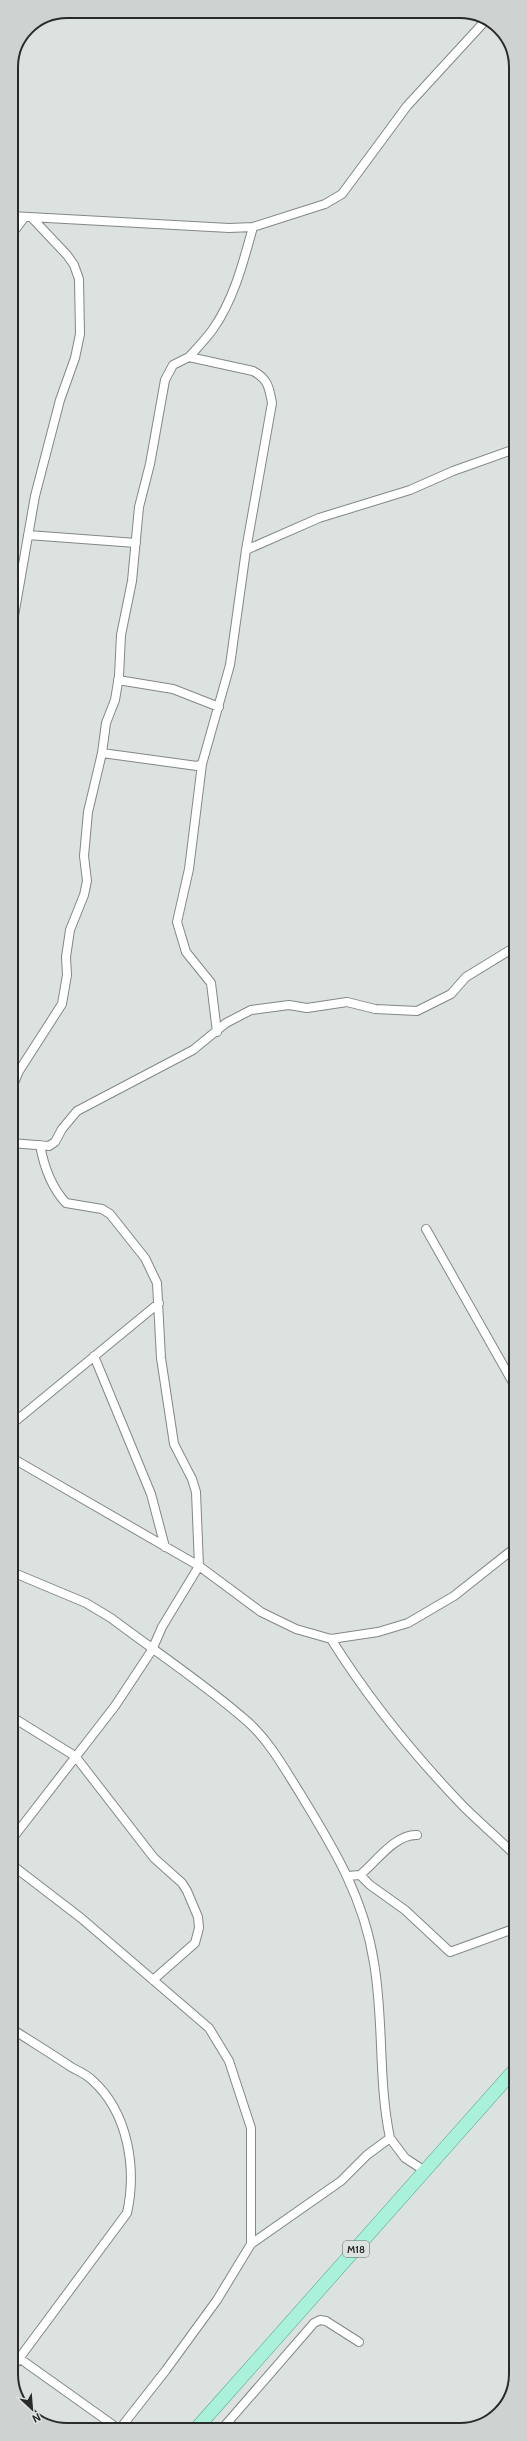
<svg xmlns="http://www.w3.org/2000/svg" width="527" height="2441" viewBox="0 0 527 2441" font-family="Cabin,sans-serif">
	<style>
		.lines { fill: none; stroke-linecap: round; stroke-linejoin: round }
		.street-casing { stroke: #838886; stroke-width: 10 }
		.primary-casing { stroke: #57a68e; stroke-width: 14 }
		.street { stroke: #fff; stroke-width: 8 }
		.primary { stroke: #aaf1dc; stroke-width: 13 }
		.labels { text-anchor: middle; stroke-width: 3; stroke-linejoin: round; paint-order: stroke }
		.shield { fill: #dce2e0; stroke: #5e6261; stroke-width: 1 }
		.shield-label { font-size: 10px; font-weight: bold; fill: #282b2a }
		.rim { fill: none; stroke: #282b2a; stroke-width: 2 }
	</style>
	<rect width="100%" height="100%" fill="#dce2e0"/>
	<g class="lines">
		<defs>
			<path id="street" d="M11,216L229,228L253,227L325,204L342,194L407,106L486,20
				M11,235L24,218
				M189,357C197,348 206,339 213,329C234,299 243,263 253,227
				M28,535L136,543
				M246,550L319,518L410,490L453,471L515,449
				M11,633L35,496L60,400L75,358L80,334L79,279L74,265L67,255L33,219
				M118,680L173,689L219,707
				M102,753L197,766L202,764
				M11,1090L19,1071L62,1004L67,975L66,957L70,930L84,895L87,881L84,856L88,812L102,753L106,723L115,700L119,676L121,635L132,581L139,507L150,464L165,380L173,365L189,357L253,371C268,379 269,387 272,403L246,550L230,665L202,764L189,869L177,922L186,952L211,983L217,1032
				M11,1143L49,1146L55,1142L62,1129L77,1111L193,1050L226,1023L251,1010L289,1005L307,1008L347,1002L375,1009L417,1011L451,994L466,977L515,947
				M426,1229L516,1388
				M94,1356L151,1494L165,1547
				M12,1424L159,1303
				M12,1458L199,1566L261,1612L296,1629L331,1639L378,1632L408,1623L454,1596L516,1547
				M12,1572L86,1603L111,1618C156,1652 205,1684 248,1722C269,1741 283,1766 298,1790C333,1847 364,1897 374,1963C384,2020 378,2082 390,2138L405,2158L425,2171
				M331,1639C368,1698 414,1755 463,1806C480,1823 499,1839 516,1856
				M12,1717L75,1756L154,1858L182,1883L187,1891L198,1917L199,1928L195,1943L153,1980
				M12,1839L115,1706L152,1650L162,1627L199,1566L196,1492L192,1479L174,1444L161,1358L157,1283L145,1258L110,1214L102,1209L66,1203C51,1187 44,1167 40,1145
				M12,1865L81,1918L209,2028L229,2061L251,2128V2244L217,2300L166,2370L119,2430
				M360,1875C376,1862 395,1834 417,1835
				M348,1876L360,1875L370,1885L405,1910L450,1952L516,1928
				M12,2029C32,2042 52,2054 71,2067C78,2071 86,2074 92,2080C128,2112 137,2168 127,2213L12,2368
				M251,2244L341,2181L367,2155L390,2138
				M12,2353L120,2430
				M221,2430L314,2323L320,2320L326,2321L359,2342"/>
			<path id="primary" d="M195,2430L516,2068"/>
		</defs>
		<!-- street casing -->
		<use href="#street" class="street-casing"/>
		<!-- primary casing -->
		<use href="#primary" class="primary-casing"/>
		<!-- street -->
		<use href="#street" class="street"/>
		<!-- primary -->
		<use href="#primary" class="primary"/>
	</g>
	<g class="labels">
		<!-- shield labels -->
		<rect class="shield" x="343" y="2241" width="26" height="16" rx="3"/>
		<g class="shield-label">
			<text x="356" y="2253">M18</text>
		</g>
	</g>
	<!-- crop -->
	<path d="M0 0H527V2441H0ZM67 18H460A49 49 0 0 1 509 67V2374A49 49 0 0 1 460 2423H67A49 49 0 0 1 18 2374V67A49 49 0 0 1 67 18Z" fill="#ced3d1" fill-rule="evenodd"/>
	<path class="rim" d="M67 18H460A49 49 0 0 1 509 67V2374A49 49 0 0 1 460 2423H67A49 49 0 0 1 18 2374V67A49 49 0 0 1 67 18Z"/>
	<!-- north arrow -->
	<g transform="translate(32 2409) rotate(154)" stroke="#dce2e0" stroke-width="3" paint-order="stroke">
	<path d="M0-3L7 15L0 10L-7 15Z" fill="#282b2a"/>
	<text y="-6" font-size="11" font-weight="bold" text-anchor="middle" fill="#282b2a">N</text>
	</g>
</svg>
